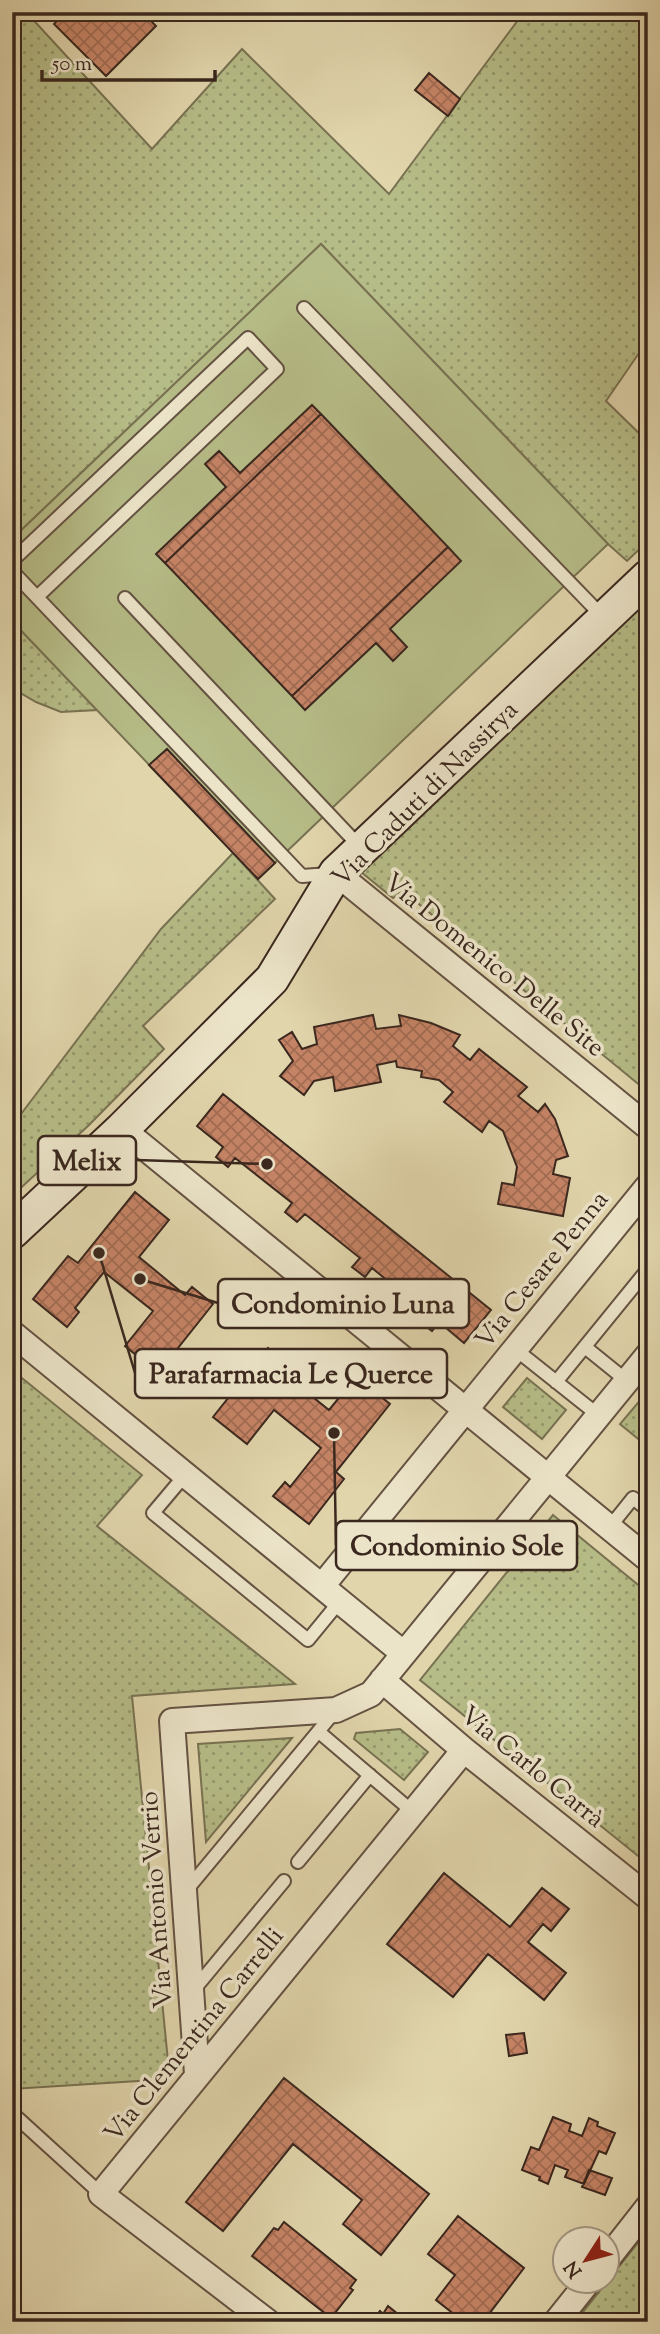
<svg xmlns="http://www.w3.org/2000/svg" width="660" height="2334" viewBox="0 0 660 2334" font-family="'Sorts Mill Goudy',serif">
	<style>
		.grass { fill: url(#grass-dots); stroke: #787252; stroke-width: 2 }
		.park { fill: #b6bc87; stroke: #787252; stroke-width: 2 }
		.building { fill: url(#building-cross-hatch); stroke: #3a271e; stroke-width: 2 }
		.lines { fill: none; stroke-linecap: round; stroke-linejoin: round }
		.lane-casing { stroke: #645242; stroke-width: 16 }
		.street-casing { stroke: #645242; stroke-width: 28 }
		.secondary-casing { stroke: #3a271e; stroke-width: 37 }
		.lane { stroke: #ece4c9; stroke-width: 12 }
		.street { stroke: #ece4c9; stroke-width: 24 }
		.secondary { stroke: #ece4c9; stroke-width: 33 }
		.labels { text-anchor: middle; stroke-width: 7; stroke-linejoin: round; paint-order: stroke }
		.street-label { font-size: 26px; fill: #3a271e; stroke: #ece4c9 }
		.leader { fill: none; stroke: #3a271e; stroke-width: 2.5 }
		.callout-dot { fill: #3a271e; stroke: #ece4c9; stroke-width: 2.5 }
		.callout { fill: #ece4c9; stroke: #3a271e; stroke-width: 2.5 }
		.callout-label { font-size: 28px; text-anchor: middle; font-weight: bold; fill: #3a271e }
	</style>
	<defs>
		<pattern id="grass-dots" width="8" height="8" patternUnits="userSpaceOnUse" patternTransform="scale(1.75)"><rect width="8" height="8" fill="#b6bc87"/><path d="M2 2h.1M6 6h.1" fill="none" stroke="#95996e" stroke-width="1.8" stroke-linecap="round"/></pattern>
		<pattern id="building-cross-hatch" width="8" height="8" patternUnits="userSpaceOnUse" patternTransform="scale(1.75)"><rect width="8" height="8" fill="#c68466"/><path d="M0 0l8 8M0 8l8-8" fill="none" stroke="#a26c53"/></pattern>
	</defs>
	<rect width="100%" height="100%" fill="#e1d5ac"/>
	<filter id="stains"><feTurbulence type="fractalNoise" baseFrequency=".00286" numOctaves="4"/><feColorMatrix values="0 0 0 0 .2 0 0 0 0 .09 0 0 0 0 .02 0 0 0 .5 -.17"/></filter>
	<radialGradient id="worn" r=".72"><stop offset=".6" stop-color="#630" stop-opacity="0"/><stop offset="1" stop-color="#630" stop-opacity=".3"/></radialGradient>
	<!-- grass -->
	<path class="grass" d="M12,12H26L152,149L242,49L389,194L524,12H648V340L606,401L648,442V541L627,561L608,544L321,244L12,539Z
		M648,596V1092L403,891L393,898L361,872Z
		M12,621L97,710L61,712L36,702L12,688Z
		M233,853L275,899L143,1026L164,1049L88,1126L12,1196V1126L161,929Z
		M12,1370L142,1475L97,1526L295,1684L132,1696L168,2061L164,2071L154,2080L12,2089Z
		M527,1378L566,1410L542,1439L503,1407Z
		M648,1391V1447L620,1424Z
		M553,1515L648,1593V1864L420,1680Z
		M400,1729L428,1752L404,1780L354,1739L356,1733Z
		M292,1738L206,1842L198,1744Z
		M648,2230V2322H575Z"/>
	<!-- park -->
	<path class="park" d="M321,244L608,544L258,879L12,621V539Z"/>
	<!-- building -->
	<path class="building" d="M66,12H142L156,26L106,76L54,24Z
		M429,73L460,99L448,116L415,90Z
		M312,405L321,414L165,563L156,554L226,487L205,464L219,451L240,473Z
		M321,414L448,547L292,696L165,563Z
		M448,547L461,561L390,629L407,647L393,661L376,643L305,710L292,696Z
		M167,749L275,863L258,879L149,765Z
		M373,1015L376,1029L401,1026L399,1015L431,1023L460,1035L453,1046L470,1060L479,1049L527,1087L518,1096L538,1112L545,1104L555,1119L568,1156L556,1160L553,1174L570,1178L563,1216L498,1204L502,1183L514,1185L517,1167L503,1131L489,1121L482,1132L444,1102L453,1092L439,1080L421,1077L422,1071L397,1067L396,1061L377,1065L381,1082L335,1091L333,1077L314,1081L304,1095L280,1076L293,1061L279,1040L292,1032L302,1049L317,1044L314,1027Z
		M223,1094L491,1310L464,1343L439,1322L432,1331L419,1321L426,1312L372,1268L365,1277L352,1267L360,1258L305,1214L297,1222L285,1212L292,1203L235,1158L228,1167L216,1157L223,1147L197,1126Z
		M135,1192L169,1220L139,1257L185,1295L192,1287L213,1304L158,1373L125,1346L153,1311L104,1272L75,1308L79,1312L67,1327L33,1299L68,1256L78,1263Z
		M268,1348L290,1365L283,1373L329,1410L356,1377L390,1404L336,1472L344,1479L309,1524L273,1496L285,1482L290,1487L321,1448L274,1410L247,1444L213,1417Z
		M444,1873L510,1927L542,1888L569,1909L551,1931L543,1924L528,1942L566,1973L544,2000L488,1954L453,1997L387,1944Z
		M524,2033L527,2053L509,2056L506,2035Z
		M284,2078L429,2194L381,2255L343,2224L362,2200L293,2144L223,2231L186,2202Z
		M553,2117L571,2124L569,2131L582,2136L589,2118L598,2122L597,2126L615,2133L606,2154L599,2151L584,2184L565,2177L568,2170L555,2165L548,2184L539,2180L540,2177L522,2170L531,2147L539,2150Z
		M589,2170L612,2178L605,2195L582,2187Z
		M458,2216L524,2268L483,2322H464L436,2300L455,2275L428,2254Z
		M284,2222L356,2280L350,2288L353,2290L331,2318L252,2256L274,2228L278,2230Z
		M388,2306L408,2322H371L380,2311L383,2314Z"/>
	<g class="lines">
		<defs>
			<path id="lane" d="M304,308L604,618
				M12,561L248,338L277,369L37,597
				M12,571L302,876L329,874
				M125,598L362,849
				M585,1347L627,1381
				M515,1349L598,1415
				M556,1382L648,1269
				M185,1475L153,1513L308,1640L340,1601
				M609,1528L633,1498L648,1510
				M319,1732L413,1812
				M298,1862L370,1775
				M185,1892L336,1710
				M192,1992L284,1881
				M12,2113L101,2194"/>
			<path id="street" d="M336,873L648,1127
				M122,1129L648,1559
				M12,1333L403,1653
				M322,1586L648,1186
				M382,1680L464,1750L648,1897
				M197,2074L172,1721L336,1710L371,1694L648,1355
				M608,2258L648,2207
				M268,2322L101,2194L464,1750
				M556,2322L588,2282"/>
			<path id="secondary" d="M12,1232L122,1129L272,979L336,873L648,577"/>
		</defs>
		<!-- lane casing -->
		<use href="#lane" class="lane-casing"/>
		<!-- street casing -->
		<use href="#street" class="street-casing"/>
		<!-- secondary casing -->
		<use href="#secondary" class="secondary-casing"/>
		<!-- lane -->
		<use href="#lane" class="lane"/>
		<!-- street -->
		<use href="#street" class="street"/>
		<!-- secondary -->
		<use href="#secondary" class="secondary"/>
	</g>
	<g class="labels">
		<!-- street labels -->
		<g class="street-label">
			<text transform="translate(424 793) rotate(-45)" y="9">Via Caduti di Nassirya</text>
			<text transform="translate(495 964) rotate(39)" y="9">Via Domenico Delle Site</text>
			<text transform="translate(541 1269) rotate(-51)" y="9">Via Cesare Penna</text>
			<text transform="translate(533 1766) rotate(39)" y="9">Via Carlo Carrà</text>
			<text transform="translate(155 1900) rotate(-94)" y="9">Via Antonio Verrio</text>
			<text transform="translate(193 2034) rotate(-51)" y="9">Via Clementina Carrelli</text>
		</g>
	</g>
	<!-- callouts -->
	<path class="leader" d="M267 1164L136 1160M140 1279L218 1303M99 1253L135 1373M334 1433L336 1545"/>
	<g class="callout-dot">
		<circle cx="267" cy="1164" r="7"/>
		<circle cx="140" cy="1279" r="7"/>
		<circle cx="99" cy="1253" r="7"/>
		<circle cx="334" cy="1433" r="7"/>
	</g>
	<g class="callout">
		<rect x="38" y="1136" width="98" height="49" rx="7"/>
		<rect x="218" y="1279" width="251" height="49" rx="7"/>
		<rect x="135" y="1349" width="312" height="49" rx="7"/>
		<rect x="336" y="1521" width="241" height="49" rx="7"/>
	</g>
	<g class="callout-label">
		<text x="87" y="1170">Melix</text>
		<text x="343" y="1313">Condominio Luna</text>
		<text x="291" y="1383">Parafarmacia Le Querce</text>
		<text x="457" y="1555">Condominio Sole</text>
	</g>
	<!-- margin -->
	<rect width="660" height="2334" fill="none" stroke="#e1d5ac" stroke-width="42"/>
	<rect x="14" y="14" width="632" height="2306" fill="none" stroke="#3a271e" stroke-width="3.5"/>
	<rect x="21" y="21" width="618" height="2292" fill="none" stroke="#3a271e" stroke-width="2"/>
	<!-- north arrow -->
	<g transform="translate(586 2260) rotate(234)"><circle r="33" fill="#ece4c9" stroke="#a59885" stroke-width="2"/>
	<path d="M0-5L12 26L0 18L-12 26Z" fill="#8f2418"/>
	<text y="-10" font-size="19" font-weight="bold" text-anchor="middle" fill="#3a271e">N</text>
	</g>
	<!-- scale -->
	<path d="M42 70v10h173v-10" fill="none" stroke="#3a271e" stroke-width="3.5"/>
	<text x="52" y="70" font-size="21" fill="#3a271e" stroke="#ece4c9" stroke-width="5" paint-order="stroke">50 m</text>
	<rect width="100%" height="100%" filter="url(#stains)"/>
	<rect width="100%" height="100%" fill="url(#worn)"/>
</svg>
